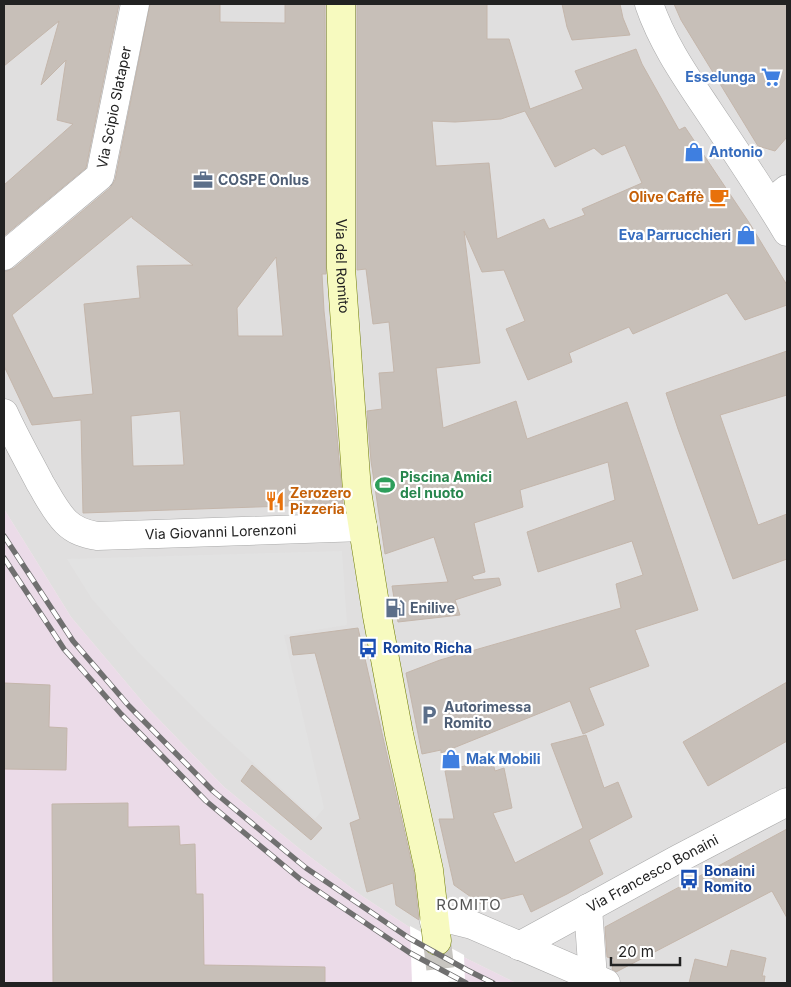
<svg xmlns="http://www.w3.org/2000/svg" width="791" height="987" viewBox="0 0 791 987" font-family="Inter,sans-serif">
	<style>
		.residential { fill: #e0dfdf }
		.industrial { fill: #ebdbe8 }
		.parking { fill: #e2e2e2 }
		.pier { fill: #fff }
		.building { fill: #c7bfb8; stroke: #c4b6ab; fill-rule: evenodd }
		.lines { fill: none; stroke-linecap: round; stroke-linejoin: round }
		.secondary-tunnel { stroke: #c8c6c1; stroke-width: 28; stroke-dasharray: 28 14; stroke-linecap: butt }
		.street-casing { stroke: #a9a9a9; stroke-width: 29 }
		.secondary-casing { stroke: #707d05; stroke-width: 29 }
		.street { stroke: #fff; stroke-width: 28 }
		.secondary { stroke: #f7fabf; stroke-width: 28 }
		.rail-casing { stroke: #707070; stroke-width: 5.5 }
		.rail { stroke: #fff; stroke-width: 4; stroke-dasharray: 11; stroke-linecap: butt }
		.labels { text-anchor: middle; stroke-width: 4.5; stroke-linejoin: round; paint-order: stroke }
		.shop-label { font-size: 14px; font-weight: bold; fill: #366cbe; stroke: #fff; text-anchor: end }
		.street-label { font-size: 14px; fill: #222; stroke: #fff }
		.service-label { font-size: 14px; font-weight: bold; fill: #4e5e75; stroke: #fff; text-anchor: start }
		.food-label { font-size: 14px; font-weight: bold; fill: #c56008; stroke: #fff; text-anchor: end }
		.leisure-label { font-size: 14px; font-weight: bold; fill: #27864d; stroke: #fff; text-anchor: start }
		.transit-label { font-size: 14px; font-weight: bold; fill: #164399; stroke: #fff; text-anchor: start }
		.neighbourhood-label { font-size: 15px; letter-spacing: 1px; fill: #555; stroke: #fff }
	</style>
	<rect width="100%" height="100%" fill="#f2efe9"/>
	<!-- residential -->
	<path class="residential" d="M4,4H787V983H516L429,940L362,896L301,850L224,787L146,706L71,617L4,509Z"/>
	<!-- industrial -->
	<path class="industrial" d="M4,509L71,617L146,706L224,787L301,850L362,896L429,940L516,983H4Z"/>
	<!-- parking -->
	<path class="parking" d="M342,551L347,625L284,635L324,808L315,819L205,719L140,654L92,599L67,559Z"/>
	<!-- pier -->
	<path class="pier" d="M410,926L464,955L465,983H412Z"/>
	<!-- building -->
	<path class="building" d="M4,4H119L86,168L4,236V185L73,124L57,120L66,60L41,85L59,21L4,66Z
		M150,4H220V22L285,23V4H325L326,274H322L324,311L335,414L343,504L83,513L81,420L32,425L4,366V271H7L14,268L110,188L115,180ZM132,216V218L193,265L137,266L140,298L84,304L93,394L53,398L12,315ZM276,257L283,336H238L237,308ZM180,411L184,465L133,466L131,416Z
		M357,4H487V39H509L530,109L583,89L575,71L636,49L642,64L679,130L685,127L750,224L787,285V305L745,320L727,293L633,334L629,327L569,353L572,362L528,380L506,329L525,321L504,270L482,272L464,231L480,363L436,368L443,428L516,401L527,439L627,402L698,610L635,630L649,666L589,688L604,725L583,734L570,701L441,753V750L422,754L406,673L440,660L621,608L616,584L643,575L632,541L538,572L527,532L615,500L608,462L520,490L523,507L474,523L485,572L472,576L474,580L499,578L501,585L455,600L460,615L398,622L392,586L448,582L434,537L385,554L371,461L367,411L382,409L379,373L394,372L389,322L373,324L366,269L357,270ZM525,111L555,167L594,148L602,155L625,145L642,183L582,209L585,215L549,229L544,219L497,239L489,163L436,166L432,121L455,122L501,119Z
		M562,4H620L623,18L630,35L572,40L567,27Z
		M674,4H787V137L775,151L758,146L681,20Z
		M787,351V395L720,415L758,525L787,514V559L733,579L678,429L666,393Z
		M358,628L414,873L419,920L396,905L393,883L367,892L350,823L360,819L315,653L293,655L290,637Z
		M787,682V741L708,786L683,742Z
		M4,683L50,685L49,727L67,728L66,770L4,769Z
		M586,735L604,788L618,782L632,817L589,840L603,874L567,894L531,912L523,894L481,904L454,885L439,819H454L445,771L492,759L495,771L504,768L512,808L493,813L515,863L583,828L551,744Z
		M252,765L322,828L311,840L241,781Z
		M128,803V827L179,826L180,845L195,844L196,894H203L204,965L325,967V983H53L52,804Z
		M787,829V918L772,891L616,972L612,969L614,959L607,957L605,927Z
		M731,950L766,958L762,976H765L764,983H689L695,959L727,967Z"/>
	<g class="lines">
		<!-- secondary-tunnel -->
		<path class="secondary-tunnel" d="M437,941L442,983"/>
		<defs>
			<g id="street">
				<path d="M649,4C662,42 684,74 706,107C734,149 762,190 787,232"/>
				<path d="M770,203L787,189"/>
				<path id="s1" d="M4,256L100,176L135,4"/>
				<path id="s2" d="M4,413C15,437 28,460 40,483C48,496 55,511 66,522C75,531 85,534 97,536L363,527"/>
				<path d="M588,908L593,978"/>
				<path d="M434,922L452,920L472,925L606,983"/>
				<path id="s3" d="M519,946L678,859L787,802"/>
			</g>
			<g id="secondary">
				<path id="s4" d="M341,4V268L357,491L377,616L399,734L429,870L437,941"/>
			</g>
		</defs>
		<!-- street casing -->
		<use href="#street" class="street-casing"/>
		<!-- secondary casing -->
		<use href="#secondary" class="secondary-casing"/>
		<!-- street -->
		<use href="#street" class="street"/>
		<!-- secondary -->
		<use href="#secondary" class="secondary"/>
		<defs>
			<path id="rail" d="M4,536L73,641L129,706L213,791L306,868L409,938L467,970L493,983
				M4,558L64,649L121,714L206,801L300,879L410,953L466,983"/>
		</defs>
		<!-- rail casing -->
		<use href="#rail" class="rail-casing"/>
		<!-- rail -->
		<use href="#rail" class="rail"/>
	</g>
	<!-- icons -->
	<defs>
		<symbol id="supermarket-bare" viewBox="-9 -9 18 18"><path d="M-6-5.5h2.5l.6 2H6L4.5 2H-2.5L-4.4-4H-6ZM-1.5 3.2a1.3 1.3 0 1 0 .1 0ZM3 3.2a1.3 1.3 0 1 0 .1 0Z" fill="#3f7fe0" stroke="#fff" stroke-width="2.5" paint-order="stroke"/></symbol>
		<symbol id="shop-bare" viewBox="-9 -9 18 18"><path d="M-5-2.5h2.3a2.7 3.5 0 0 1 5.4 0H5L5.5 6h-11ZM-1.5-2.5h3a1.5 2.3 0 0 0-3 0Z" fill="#3f7fe0" stroke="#fff" stroke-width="2.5" paint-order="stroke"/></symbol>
		<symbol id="office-bare" viewBox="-9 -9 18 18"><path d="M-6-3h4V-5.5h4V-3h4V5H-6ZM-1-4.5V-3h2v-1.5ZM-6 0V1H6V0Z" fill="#5c6f8a" stroke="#fff" stroke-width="2.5" paint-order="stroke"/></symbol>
		<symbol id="cafe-bare" viewBox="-9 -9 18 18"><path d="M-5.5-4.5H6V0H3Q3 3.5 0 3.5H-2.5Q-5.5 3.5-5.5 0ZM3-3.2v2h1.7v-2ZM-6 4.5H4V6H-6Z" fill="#e8710a" stroke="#fff" stroke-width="2.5" paint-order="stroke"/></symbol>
		<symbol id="stadium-bare" viewBox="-9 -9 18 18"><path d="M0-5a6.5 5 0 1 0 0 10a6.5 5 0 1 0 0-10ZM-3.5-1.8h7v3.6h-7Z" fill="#2e9e5b" stroke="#fff" stroke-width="2.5" paint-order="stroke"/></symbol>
		<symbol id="restaurant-bare" viewBox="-9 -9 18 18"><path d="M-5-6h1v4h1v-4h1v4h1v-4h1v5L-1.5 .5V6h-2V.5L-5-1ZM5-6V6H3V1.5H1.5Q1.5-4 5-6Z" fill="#e8710a" stroke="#fff" stroke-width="2.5" paint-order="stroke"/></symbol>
		<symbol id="fuel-bare" viewBox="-9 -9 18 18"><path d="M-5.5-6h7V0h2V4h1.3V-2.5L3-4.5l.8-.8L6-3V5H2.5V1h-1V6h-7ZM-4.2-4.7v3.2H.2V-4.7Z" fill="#5c6f8a" stroke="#fff" stroke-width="2.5" paint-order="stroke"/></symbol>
		<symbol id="bus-bare" viewBox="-9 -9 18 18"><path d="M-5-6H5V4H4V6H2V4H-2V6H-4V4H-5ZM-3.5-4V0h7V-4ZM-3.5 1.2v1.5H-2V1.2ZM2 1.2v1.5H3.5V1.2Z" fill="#1a4fb4" stroke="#fff" stroke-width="2.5" paint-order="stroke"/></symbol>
		<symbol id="parking-bare" viewBox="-9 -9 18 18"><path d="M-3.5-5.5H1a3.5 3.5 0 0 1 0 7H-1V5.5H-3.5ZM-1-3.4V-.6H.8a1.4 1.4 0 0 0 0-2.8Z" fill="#5c6f8a" stroke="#fff" stroke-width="2.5" paint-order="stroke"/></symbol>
	</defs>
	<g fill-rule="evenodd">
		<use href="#supermarket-bare" x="757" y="63" width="28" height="28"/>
		<use href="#shop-bare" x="680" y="138" width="28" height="28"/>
		<use href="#office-bare" x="189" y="166" width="28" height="28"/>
		<use href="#cafe-bare" x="705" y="183" width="28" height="28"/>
		<use href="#shop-bare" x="732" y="221" width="28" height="28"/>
		<use href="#stadium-bare" x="371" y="471" width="28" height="28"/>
		<use href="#restaurant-bare" x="261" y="487" width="28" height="28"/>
		<use href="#fuel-bare" x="381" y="594" width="28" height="28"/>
		<use href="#bus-bare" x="354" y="634" width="28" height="28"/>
		<use href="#parking-bare" x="415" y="701" width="28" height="28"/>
		<use href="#shop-bare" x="437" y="745" width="28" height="28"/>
		<use href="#bus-bare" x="675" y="865" width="28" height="28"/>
	</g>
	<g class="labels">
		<!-- shop labels -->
		<g class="shop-label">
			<text x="756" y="82">Esselunga</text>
			<text x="709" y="157" text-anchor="start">Antonio</text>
			<text x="731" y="240">Eva Parrucchieri</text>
			<text x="466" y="764" text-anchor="start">Mak Mobili</text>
		</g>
		<!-- street labels -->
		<g class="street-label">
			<text dy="5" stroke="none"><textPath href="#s1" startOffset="195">Via Scipio Slataper</textPath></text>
			<text dy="5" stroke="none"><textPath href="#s4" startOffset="262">Via del Romito</textPath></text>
			<text dy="5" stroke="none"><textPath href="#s2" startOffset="284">Via Giovanni Lorenzoni</textPath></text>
			<text dy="5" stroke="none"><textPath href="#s3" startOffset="152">Via Francesco Bonaini</textPath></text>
		</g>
		<!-- service labels -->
		<g class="service-label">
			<text x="218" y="185">COSPE Onlus</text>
			<text x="410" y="613">Enilive</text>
			<text x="444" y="712">Autorimessa<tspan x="444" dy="16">Romito</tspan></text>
		</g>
		<!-- food labels -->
		<g class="food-label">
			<text x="704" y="202">Olive Caffè</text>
			<text x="290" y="498" text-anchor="start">Zerozero<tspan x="290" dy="16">Pizzeria</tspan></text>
		</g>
		<!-- leisure labels -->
		<g class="leisure-label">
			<text x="400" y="482">Piscina Amici<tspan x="400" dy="16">del nuoto</tspan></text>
		</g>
		<!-- transit labels -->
		<g class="transit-label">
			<text x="383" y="653">Romito Richa</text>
			<text x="704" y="876">Bonaini<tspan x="704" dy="16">Romito</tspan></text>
		</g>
		<!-- neighbourhood labels -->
		<g class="neighbourhood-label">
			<text x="469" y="910">ROMITO</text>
		</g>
	</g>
	<!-- border -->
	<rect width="791" height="987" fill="none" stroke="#222222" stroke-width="10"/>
	<!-- scale -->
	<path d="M611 957v8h69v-8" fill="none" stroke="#222222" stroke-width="2.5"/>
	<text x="618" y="957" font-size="15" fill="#222222" stroke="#ffffff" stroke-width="4" paint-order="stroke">20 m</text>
</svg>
